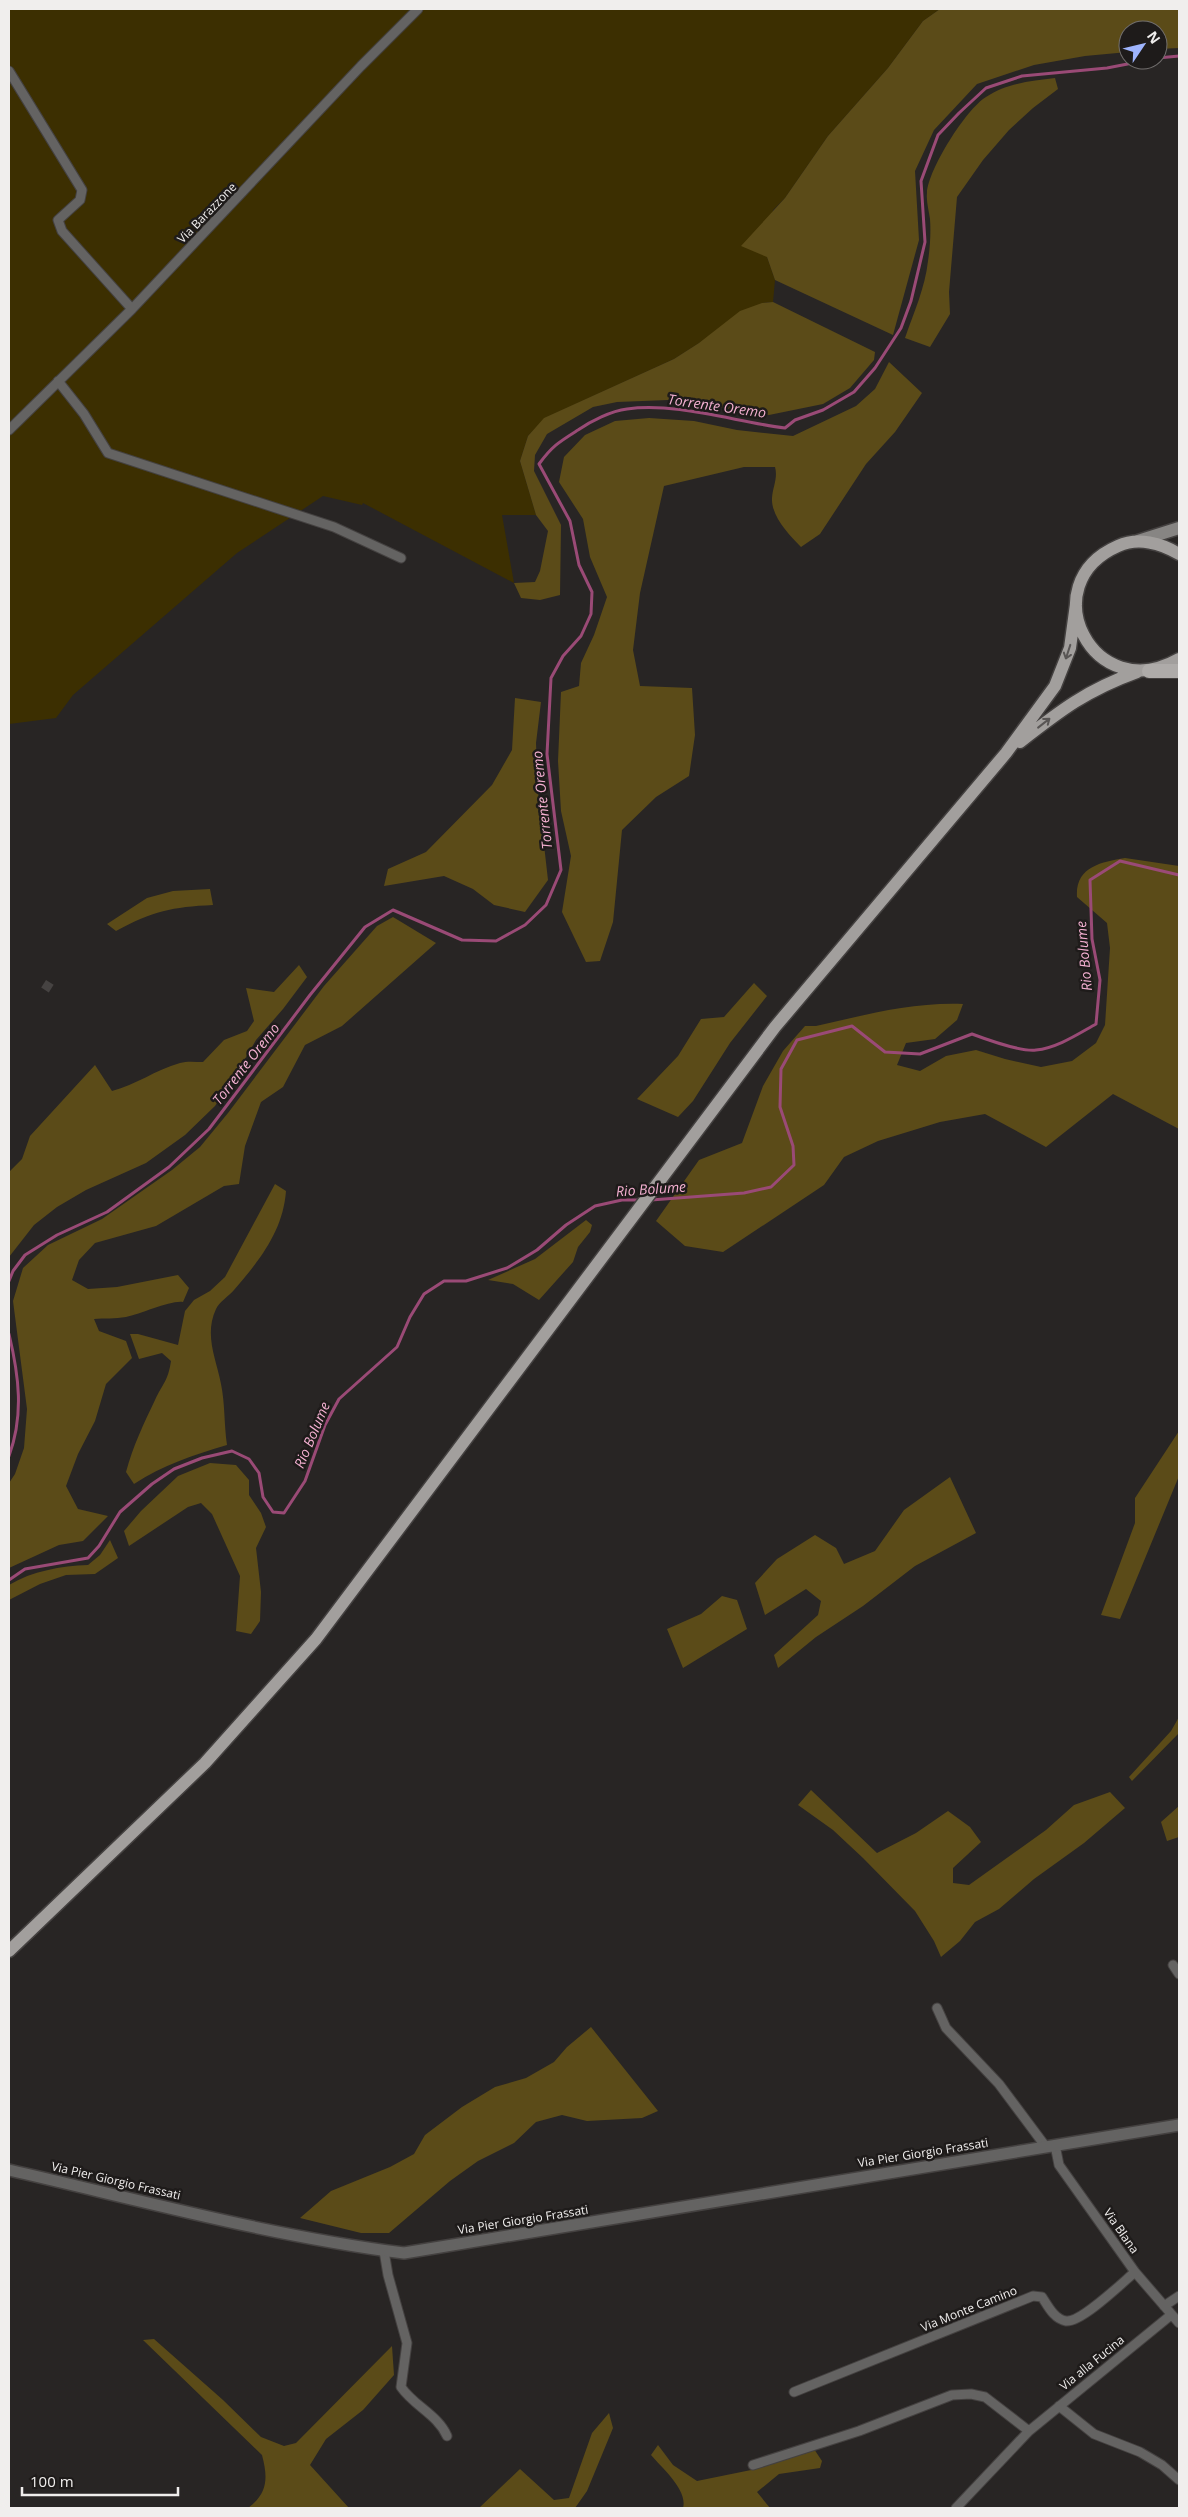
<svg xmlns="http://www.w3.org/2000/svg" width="1188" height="2517" viewBox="0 0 1188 2517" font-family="'Open Sans',sans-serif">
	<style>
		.green { fill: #3c2f01 }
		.forest { fill: #5b4b18 }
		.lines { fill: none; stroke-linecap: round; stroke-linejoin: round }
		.stream { stroke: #9a4a76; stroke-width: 3 }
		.minor-tunnel { stroke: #464342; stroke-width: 9; stroke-dasharray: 9 4.5; stroke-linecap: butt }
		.minor-casing { stroke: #444140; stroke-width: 11 }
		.tertiary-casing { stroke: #444140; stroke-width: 14 }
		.secondary-casing { stroke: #444140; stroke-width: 15 }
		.primary-casing { stroke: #444140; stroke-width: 15 }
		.trunk-casing { stroke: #444140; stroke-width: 16 }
		.minor { stroke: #646362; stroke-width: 9 }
		.tertiary { stroke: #646362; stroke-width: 11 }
		.secondary { stroke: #878583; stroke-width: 12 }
		.primary { stroke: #a29f9d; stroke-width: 12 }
		.trunk { stroke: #aeaba9; stroke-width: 14 }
		.oneway { stroke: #595655 }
		.labels { text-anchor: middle; stroke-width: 5; stroke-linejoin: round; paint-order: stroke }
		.street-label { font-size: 12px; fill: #f0eeed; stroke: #1e1b1a }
		.water-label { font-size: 14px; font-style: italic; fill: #f5b1d2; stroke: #1e1b1a }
	</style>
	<rect width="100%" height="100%" fill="#282524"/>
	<!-- green -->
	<path class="green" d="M9,9H940L923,21L888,68L828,136L785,198L773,210L767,257L775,280L773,302L762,303L674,359L545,418L528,436L520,461L536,515H502L514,583L363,503L362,505L323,496L237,553L73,695L56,718L9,724Z"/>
	<!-- forest -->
	<path class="forest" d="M940,9H1179V48L1158,49V30H1128V52L1085,56L1034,65L977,84L934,130L915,171L919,240L893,335L775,280L767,257L741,246L785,198L828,136L888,68L923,21Z
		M1055,78L1058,89L1033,108L1009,130L983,160L957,197L949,292L950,314L930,347L905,338C914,312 925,288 928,261C930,248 931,232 930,219C929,211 926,201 927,193C928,170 966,109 986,97C1007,83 1031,81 1055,78Z
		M773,302L875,352L874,360L850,388L823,404L769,415L668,400L617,402L593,407L547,434L535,455L534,471L561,525L560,595L540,600L521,598L514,583L535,582L540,571L548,531L536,515L520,461L528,436L544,418L674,359L699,343L740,311L762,303Z
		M889,362L922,393L895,432L866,464L820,534L801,547C789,535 771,516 772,498C773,486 778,478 775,467H744L664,486L640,593L633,650L640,686L692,688L695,735L689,776L656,797L622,830L613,922L600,961L586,962L562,912L571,856L561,811L558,761L561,692L579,686L581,663L594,635L607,597L590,557L583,519L559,482L564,457L585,435L615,421L649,418L694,421L737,430L793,436L856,406L875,389Z
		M515,698L541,702L536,743L538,792L548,880L525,912L494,905L473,889L444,876L384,886L388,869L426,852L492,785L512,750Z
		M1125,858L1179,866V1129L1113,1094L1046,1147L985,1114L940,1122L878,1141L844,1157L824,1185L723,1252L685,1246L656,1221L699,1160L742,1143L763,1086L783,1051L805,1026H816C865,1015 912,1002 963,1004L957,1020L935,1039L906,1043L897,1065L920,1071L946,1056L976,1050L1005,1059L1041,1067L1072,1061L1096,1043L1105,1025L1110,948L1107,923L1077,897C1075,867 1101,862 1125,858Z
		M210,889L213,905C172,907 153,911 116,931L107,924L147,898L173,891Z
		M393,917L436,943L342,1026L305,1045L283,1087L261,1102L245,1146L239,1184L224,1186L156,1226L95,1243L79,1260L72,1280L88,1289L117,1287L178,1275L189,1288L183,1302C171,1300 141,1314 126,1317C115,1319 104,1318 94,1319L99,1331L126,1341L132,1358L106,1384L95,1421L78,1454L66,1486L78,1509L108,1516L83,1541L59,1545L9,1568V1483L15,1474L24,1448L27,1409L13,1301L23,1268L48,1245L102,1219L172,1170L200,1147L228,1113L324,986L377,926Z
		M299,965L307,977L283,1009L256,1040L235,1076L215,1106L185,1135L146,1163L86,1190L57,1207L34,1225L9,1257V1172L22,1159L30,1136L95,1065L112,1091C136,1085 155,1070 180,1063C187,1061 195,1062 203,1062L224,1040L247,1031L254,1021L246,988L274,992Z
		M754,983L767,996L730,1043L693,1101L678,1117L637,1099L678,1056L701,1019L724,1017Z
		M275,1184L286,1191C283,1231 260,1260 234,1290C229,1296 219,1302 216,1309C204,1335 216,1358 221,1384C225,1403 224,1424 227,1445C193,1455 163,1465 134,1484L126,1472C133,1446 144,1423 155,1400C163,1383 168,1381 171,1361L162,1353L139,1359L130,1334H138L178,1345L185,1311L194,1300L210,1291L225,1277Z
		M586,1220L592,1225L590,1232L578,1247L573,1262L539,1300L513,1284L488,1280L535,1259Z
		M1179,1431V1476L1120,1619L1101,1615L1135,1523V1498Z
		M210,1463L236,1465L249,1480V1495L261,1513L266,1527L256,1548L261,1592L260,1621L251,1634L236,1631L240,1576L212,1514L201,1503L188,1507L129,1546L124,1531L141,1511L178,1476Z
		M950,1477L976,1533L915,1566L863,1606L816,1637L778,1668L774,1655L818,1615L821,1601L806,1589L765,1615L755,1583L777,1559L815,1535L836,1548L844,1564L875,1551L904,1510Z
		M110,1540L118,1558L95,1574L66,1575L40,1584L9,1600V1585C32,1571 61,1566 88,1565L100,1555Z
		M722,1596L737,1600L747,1629L683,1668L667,1629L701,1614Z
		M1179,1717V1733L1132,1781L1129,1777L1171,1731Z
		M811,1790L877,1853L916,1833L948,1811L970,1827L981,1842L953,1868V1883L969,1885L1046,1830L1074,1805L1110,1792L1125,1808L1084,1843L1034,1879L999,1909L975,1922L960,1941L941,1957L934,1941L915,1911L863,1858L833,1830L798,1805Z
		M1179,1806V1837L1167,1841L1161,1822Z
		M591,2027L658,2111L642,2118L587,2121L562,2115L536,2122L514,2143L478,2161L450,2181L389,2233H361L300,2218L331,2191L390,2167L414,2154L425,2135L462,2107L495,2087L526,2078L554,2062L567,2047Z
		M154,2339L223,2400L261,2437L284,2446L296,2443L392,2346L394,2375L363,2410L326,2439L310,2465L349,2508H248C268,2493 268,2478 262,2455L143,2340Z
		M609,2413L613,2428L587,2491L575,2508H479L520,2469L554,2500L569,2498L592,2433Z
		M658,2445L673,2465L697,2481L751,2470L814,2449L822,2461L820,2468L779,2474L757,2492L770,2508H683C688,2490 662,2468 651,2455Z"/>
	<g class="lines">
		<!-- stream -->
		<path class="stream" d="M1158,58L1179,56
			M651,1200L744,1193L771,1187L794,1165L793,1146L780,1107L781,1069L797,1040L852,1026L885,1052L920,1054L972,1034C988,1040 1020,1052 1036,1050C1057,1048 1078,1034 1096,1024L1100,980L1092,939L1090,880L1120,861L1179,875
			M9,1281L13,1271L25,1255L57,1235L107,1212L169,1167L209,1129L310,995L365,927L393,910L462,940L496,941L525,925L546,905L561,870L547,754L551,678L563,656L581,636L591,614L592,592L579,565L570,521L539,464C552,446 559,442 578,430C591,421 611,411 627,409C676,402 736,422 785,428L795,420L823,410L854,392L875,368L901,328L911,301L925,242L921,181L938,135L959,113L986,88L1022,76L1107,68L1148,60
			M9,1334C19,1376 24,1415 9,1456
			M9,1580L25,1569L88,1558L99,1546L120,1512L152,1484L174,1469L202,1458L232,1451L249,1459L259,1473L263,1497L273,1512L284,1513L305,1481L325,1425L339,1399L397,1347L410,1317L424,1294L444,1281H466L507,1268L537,1250L566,1225L595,1206L622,1200H640"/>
		<!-- minor-tunnel -->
		<path class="minor-tunnel" d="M45,990L52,979"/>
		<defs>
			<path id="minor" d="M9,71L82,190L80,200L58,220L62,231L132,309
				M58,381L84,414L108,453L334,527L401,558
				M9,430L132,309L361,66L418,9
				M1173,1965L1179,1974
				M937,2008L946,2028L999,2084L1046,2147
				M1055,2145L1059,2165L1135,2272L1179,2323
				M384,2251L388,2275L407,2343L401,2387C414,2406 438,2415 447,2436
				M1164,2306L1179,2296
				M794,2392L1033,2296L1042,2297C1048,2306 1054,2319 1066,2321C1081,2323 1123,2282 1135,2272
				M1059,2406L1094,2434L1140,2452L1162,2465L1179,2480
				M753,2465L859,2431L952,2395L971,2394L985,2397L1029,2431
				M956,2508L1029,2431L1171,2315"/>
			<path id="tertiary" d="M9,2170C140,2200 270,2236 404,2253L1179,2125"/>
			<path id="secondary" d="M1138,541L1179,528"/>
			<path id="primary" d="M1179,554C1161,543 1138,537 1118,546C1031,584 1093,708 1179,659
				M1020,742C1061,710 1087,690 1137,672
				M9,1951L205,1763L316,1639L775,1027L1006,753L1055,686L1070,648L1076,604"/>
			<path id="trunk" d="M1149,671H1179"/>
		</defs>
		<!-- minor casing -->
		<use href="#minor" class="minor-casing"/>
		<!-- tertiary casing -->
		<use href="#tertiary" class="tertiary-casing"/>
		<!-- secondary casing -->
		<use href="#secondary" class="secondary-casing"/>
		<!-- primary casing -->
		<use href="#primary" class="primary-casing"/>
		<!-- trunk casing -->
		<use href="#trunk" class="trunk-casing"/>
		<!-- minor -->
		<use href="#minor" class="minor"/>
		<!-- tertiary -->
		<use href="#tertiary" class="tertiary"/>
		<!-- secondary -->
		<use href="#secondary" class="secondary"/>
		<!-- primary -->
		<use href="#primary" class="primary"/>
		<!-- trunk -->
		<use href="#trunk" class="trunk"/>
	</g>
	<!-- one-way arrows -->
	<defs><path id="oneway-shaft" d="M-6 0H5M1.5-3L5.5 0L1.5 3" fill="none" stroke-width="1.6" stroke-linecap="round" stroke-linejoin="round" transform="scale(1.25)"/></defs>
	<g class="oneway">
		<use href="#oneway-shaft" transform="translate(1068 652) rotate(108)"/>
		<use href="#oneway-shaft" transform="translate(1044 723) rotate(-38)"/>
	</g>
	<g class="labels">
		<!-- street labels -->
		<g class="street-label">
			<text transform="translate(207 213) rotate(-46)" y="4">Via Barazzone</text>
			<text transform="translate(923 2153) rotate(-9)" y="4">Via Pier Giorgio Frassati</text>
			<text transform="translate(116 2181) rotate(13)" y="4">Via Pier Giorgio Frassati</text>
			<text transform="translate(523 2220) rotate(-9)" y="4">Via Pier Giorgio Frassati</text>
			<text transform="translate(1121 2231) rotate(55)" y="4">Via Blana</text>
			<text transform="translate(969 2309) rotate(-22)" y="4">Via Monte Camino</text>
			<text transform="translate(1092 2363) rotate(-39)" y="4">Via alla Fucina</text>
		</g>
		<!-- water labels -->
		<g class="water-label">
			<text transform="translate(717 406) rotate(8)" y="5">Torrente Oremo</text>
			<text transform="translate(542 800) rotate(-96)" y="5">Torrente Oremo</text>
			<text transform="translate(1084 956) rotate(-95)" y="5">Rio Bolume</text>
			<text transform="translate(246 1064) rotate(-52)" y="5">Torrente Oremo</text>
			<text transform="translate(651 1189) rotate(-4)" y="5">Rio Bolume</text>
			<text transform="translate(312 1435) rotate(-67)" y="5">Rio Bolume</text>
		</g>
	</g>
	<!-- border -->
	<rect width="1188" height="2517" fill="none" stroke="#f0eeed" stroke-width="20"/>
	<!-- north arrow -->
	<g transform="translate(1143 45) rotate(55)"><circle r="24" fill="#1e1b1a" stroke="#726f6e"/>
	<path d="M0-4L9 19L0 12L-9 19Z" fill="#9eb4fd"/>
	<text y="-8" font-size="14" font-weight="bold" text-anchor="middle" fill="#f0eeed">N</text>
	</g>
	<!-- scale -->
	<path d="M22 2487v8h156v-8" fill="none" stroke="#f0eeed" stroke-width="2.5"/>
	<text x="30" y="2487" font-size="15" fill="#f0eeed" stroke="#1e1b1a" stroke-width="4" paint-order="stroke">100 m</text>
</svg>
